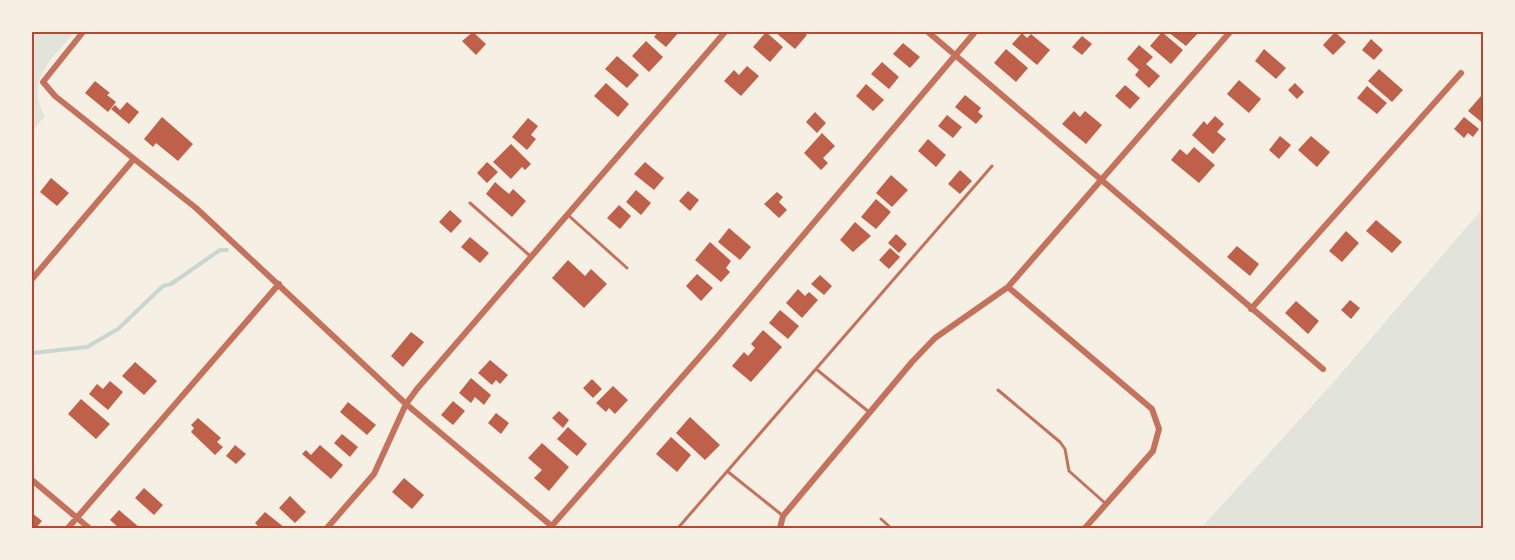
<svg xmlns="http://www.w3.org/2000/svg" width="1515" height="560" viewBox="0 0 1515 560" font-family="'Archivo Narrow',sans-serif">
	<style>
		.green { fill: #e2e4dc }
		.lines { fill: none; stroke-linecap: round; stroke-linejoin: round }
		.stream { stroke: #c9d6d2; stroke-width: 4 }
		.building { fill: #bf614a }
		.service { stroke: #c5725c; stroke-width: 3 }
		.minor { stroke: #c5725c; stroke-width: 6 }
		.neatline { fill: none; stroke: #b5482f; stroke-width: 2 }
	</style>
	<rect width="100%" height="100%" fill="#f6efe4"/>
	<!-- green -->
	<path class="green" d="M32,32H75C53,57 24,82 45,116L32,132Z
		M1483,208V528H1201L1332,384Z"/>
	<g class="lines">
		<!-- stream -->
		<path class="stream" d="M32,353L87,347L118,329L163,286L171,284L220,250H227"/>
	</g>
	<!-- building -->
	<path class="building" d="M473,32L486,44L476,55L462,41Z
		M658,32H679L666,47L654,37Z
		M766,32L783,47L770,62L753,47Z
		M775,32H802L807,35L795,49Z
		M1162,32L1183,50L1171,64L1150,46Z
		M1168,32H1199L1186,46Z
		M1335,32L1346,42L1333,55L1323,45Z
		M1022,33L1027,38L1031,34L1050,50L1037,65L1012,44Z
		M1082,36L1092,44L1082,55L1072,47Z
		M1371,39L1383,50L1374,60L1362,50Z
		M646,41L663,57L649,72L632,56Z
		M903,43L920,57L910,68L893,54Z
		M1139,45L1153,57L1146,64L1160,76L1149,88L1135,75L1139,70L1127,59Z
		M1006,49L1028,68L1016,82L994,63Z
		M1264,49L1286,68L1276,79L1255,61Z
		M617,56L639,75L627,88L605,69Z
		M882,62L899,77L889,89L871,74Z
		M747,66L759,76L741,96L724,81L734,70L739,75Z
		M1379,69L1403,90L1392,102L1368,81Z
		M1239,80L1261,99L1249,113L1227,94Z
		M95,81L110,93L107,95L116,102L108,112L85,93Z
		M606,83L629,104L618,117L594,96Z
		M1295,83L1304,92L1297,99L1288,90Z
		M866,84L884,100L873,111L856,96Z
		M1125,85L1140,98L1130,109L1115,96Z
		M1367,86L1387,103L1377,114L1357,98Z
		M965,95L981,108L978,112L983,116L976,124L955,107Z
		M1481,96L1484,98V124L1468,111Z
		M127,102L139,112L129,124L111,109L115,105L120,110Z
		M1074,111L1080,117L1085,111L1102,125L1086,144L1062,124Z
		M815,112L826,123L817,133L806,122Z
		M947,115L962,127L953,138L938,126Z
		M1215,116L1224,124L1217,132L1226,139L1213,154L1192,135L1204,121L1207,125Z
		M162,117L193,144L178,161L156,143L153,147L144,139Z
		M1464,117L1479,129L1473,137L1468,133L1464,138L1454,129Z
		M528,118L538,126L531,135L536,139L527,150L512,137Z
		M822,133L835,146L823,158L828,163L821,170L804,153Z
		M1280,136L1291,145L1279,159L1269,150Z
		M1311,136L1330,152L1317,167L1298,150Z
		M928,139L946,155L936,167L918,151Z
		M511,144L531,164L525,170L522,167L511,179L493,162Z
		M1194,147L1215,165L1199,183L1171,160L1180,149L1187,155Z
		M487,162L498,172L487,183L477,173Z
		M645,162L664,178L654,190L634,174Z
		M960,170L972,181L960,194L948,184Z
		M891,175L908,190L892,207L876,193Z
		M51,178L69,193L57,206L40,192Z
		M495,182L509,194L513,189L526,201L512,217L486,194Z
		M636,190L651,203L641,215L626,202Z
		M688,191L699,200L690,211L679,201Z
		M777,192L783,197L779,202L787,210L779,218L764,204Z
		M876,199L891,212L876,229L861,217Z
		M619,205L631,216L620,229L607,218Z
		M450,210L462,221L451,233L439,222Z
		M1376,220L1402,242L1392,253L1366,231Z
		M855,222L871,236L853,252L840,240Z
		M729,228L751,247L740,260L718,242Z
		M1346,231L1359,243L1342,262L1329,251Z
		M896,234L907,244L899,253L888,243Z
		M470,237L489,253L480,263L461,247Z
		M710,242L731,261L726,268L730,272L721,282L695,260Z
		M1237,246L1259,264L1250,276L1227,257Z
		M890,248L900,257L889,269L879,260Z
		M568,260L585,276L591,269L607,284L584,308L552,278Z
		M697,274L713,288L701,301L686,286Z
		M820,275L832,286L824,295L811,284Z
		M798,289L805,296L809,292L818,300L802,318L786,303Z
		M1350,300L1360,308L1351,319L1341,310Z
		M1296,301L1319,321L1308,334L1285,313Z
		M780,310L799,326L788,339L769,323Z
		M763,330L782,347L751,382L732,366L744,352L748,356L755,348L751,344Z
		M411,332L424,342L403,367L391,356Z
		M490,360L508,375L500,384L496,380L492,385L478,373Z
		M135,362L157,381L144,395L122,376Z
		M471,378L491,395L484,405L475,397L471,403L459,393Z
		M592,379L602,389L593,398L583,388Z
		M110,381L123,392L108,410L89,394L97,384L103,389Z
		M613,386L628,400L615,414L609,408L606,412L596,403Z
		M81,399L110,424L96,439L68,414Z
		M453,401L465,411L453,425L441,415Z
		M348,402L376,425L367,435L340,412Z
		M559,411L569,420L563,428L552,418Z
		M496,413L509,423L501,434L488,423Z
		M690,417L720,445L705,460L676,433Z
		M198,418L221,438L217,442L223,447L215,455L191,432L194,428L191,425Z
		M568,427L587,444L577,456L557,439Z
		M342,434L358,447L350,457L334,443Z
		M671,437L691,455L677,472L656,454Z
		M542,443L569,467L549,491L534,478L542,470L528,458Z
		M235,445L246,454L236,464L226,456Z
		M320,445L343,465L331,479L302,454L306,450L311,455Z
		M404,478L424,495L412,509L392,492Z
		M144,488L163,505L154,515L135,498Z
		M290,496L306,512L295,523L279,508Z
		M119,510L140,528H119L110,520Z
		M265,512L285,528H260L255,523Z
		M32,513L42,521L36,528H32Z"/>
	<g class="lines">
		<!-- service -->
		<path class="service" d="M470,203L529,255
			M568,215L627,268
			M816,369L869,412
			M998,390L1060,442L1065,449L1069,471L1105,503
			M727,471L782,515
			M881,519L891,528
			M678,528L992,166"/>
		<!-- minor -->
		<path class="minor" d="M83,32L43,82L55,96L196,208L406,404L554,528
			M928,32L1323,369
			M32,279L133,160
			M1008,287L1152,409L1159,429L1153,451L1085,528
			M1251,309L1461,73
			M32,480L89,528
			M68,528L279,284
			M327,528L374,474L406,404L417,389L725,32
			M550,528L718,336L975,32
			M780,528L783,516L912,362L935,338L1008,287L1230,32"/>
	</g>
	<!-- border -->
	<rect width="1515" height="560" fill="none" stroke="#f6efe4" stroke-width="66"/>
	<rect x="33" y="33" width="1449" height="494" class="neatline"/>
</svg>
